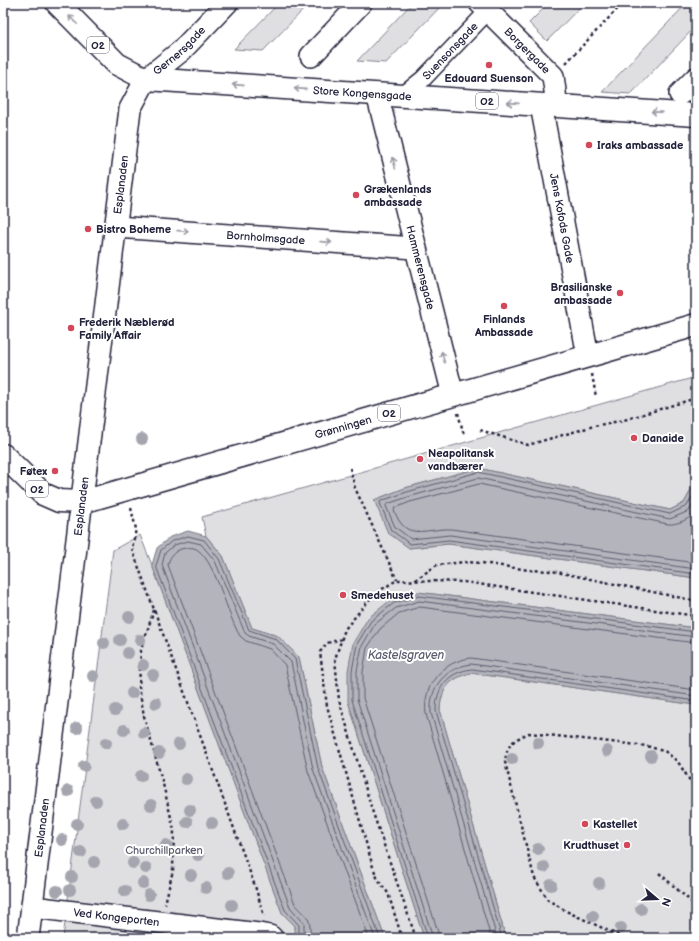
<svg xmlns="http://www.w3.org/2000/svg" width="699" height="941" viewBox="0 0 699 941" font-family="'Balsamiq Sans',sans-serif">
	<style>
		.green { fill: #dfdfe2; stroke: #80808e }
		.water { fill: #b4b4bc; stroke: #7a7a88 }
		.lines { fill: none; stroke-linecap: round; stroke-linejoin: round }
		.shore { stroke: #5c5c6f; stroke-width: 1 }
		.pedestrian-casing { stroke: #22223b; stroke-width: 19 }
		.minor-casing { stroke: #22223b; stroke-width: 24 }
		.primary-casing { stroke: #22223b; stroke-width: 25 }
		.path { stroke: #22223b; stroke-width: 2.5; stroke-dasharray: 3 3; stroke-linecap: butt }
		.pedestrian { stroke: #fff; stroke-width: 16 }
		.minor { stroke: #fff; stroke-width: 21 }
		.primary { stroke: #fff; stroke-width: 22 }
		.tree { fill: #a5a5af }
		.oneway { stroke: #9c9ca7 }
		.poi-dot { fill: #d1495b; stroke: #fff; stroke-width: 1.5 }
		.labels { text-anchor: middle; stroke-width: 4; stroke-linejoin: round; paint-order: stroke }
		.shield { fill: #fff; stroke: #646476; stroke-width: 1 }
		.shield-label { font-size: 10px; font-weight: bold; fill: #22223b }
		.street-label { font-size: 11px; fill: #22223b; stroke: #fff }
		.poi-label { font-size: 11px; font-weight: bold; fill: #22223b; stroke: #fff; text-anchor: start }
		.park-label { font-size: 11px; fill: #5b5b6d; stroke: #fff }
		.water-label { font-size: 12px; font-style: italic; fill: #5c5c6f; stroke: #fff }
	</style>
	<rect width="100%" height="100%" fill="#fff"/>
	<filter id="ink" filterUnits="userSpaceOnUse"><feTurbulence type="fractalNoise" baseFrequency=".025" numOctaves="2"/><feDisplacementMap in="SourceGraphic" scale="8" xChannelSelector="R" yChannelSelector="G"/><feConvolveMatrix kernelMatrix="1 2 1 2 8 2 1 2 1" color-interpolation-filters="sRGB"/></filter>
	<g filter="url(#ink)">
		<!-- green -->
		<path class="green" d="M279,3H310L263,51L234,49Z
			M412,3H444L386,63L357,61Z
			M549,3H584L547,41L529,23Z
			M687,3H696V26L631,94L602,92Z
			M696,377V481L684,503L670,510L478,468L405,488L374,500L409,548L449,544L696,578V628L418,592L348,701L424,938H385L322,767L299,657L278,636L252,628L223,556L206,536L202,517Z
			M140,535L152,565L282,912L295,926V938H63L113,550Z
			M471,673L696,705V938H506L440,710C441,688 450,678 471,673Z"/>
		<!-- water -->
		<path class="water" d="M478,468L670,510L684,503L696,481V578L449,544L409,548L388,533L374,500L405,488Z
			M188,531L206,536L223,556L252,628L278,636L299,657L322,767L385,938H295V926L282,913L152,565L157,548L170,537Z
			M418,592L696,628V705L471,673C450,678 441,688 440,710L506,938H424L348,701V671L353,643L368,618L392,599Z"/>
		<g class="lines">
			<!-- shore -->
			<path class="shore" d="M696,490L687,506L670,514L478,472L407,492L381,501L380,503L391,530L410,544L449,540L696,574
				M696,500L689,511L670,519L478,478L408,497L387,504L386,506L395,527L411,539L450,535L696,569
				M696,513C689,519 677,525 668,524L479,484L410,502L395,508L394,510C406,543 424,528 451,529L696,563
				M299,938V925L285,910L156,566L161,550L172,541L188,536L204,540L219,559L249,630L276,639L295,659L318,768L380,938
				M304,938V923L290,907L162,565L165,553L174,545L188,541L201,544L215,561L245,633L249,636L273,644L291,662L313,769L375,938
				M310,938C311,917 308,918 295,904L168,565C169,558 173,552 181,549C186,548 193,546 198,550C217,565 227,615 240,636L246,641L270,649L285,665L308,771L369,938
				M428,938L352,700V671L357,644L371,621L394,603L419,596L696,632
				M433,938L357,699V671L362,646L375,624L396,608L419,601L696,637
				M439,938L438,932L363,698V672L367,648L380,629L399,613L420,607L696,643
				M491,938L426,714C422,685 443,661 471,658L696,690
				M497,938L431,713C429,686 446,668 471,664L696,696
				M502,938L436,711C436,687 448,672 472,669L696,701"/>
			<defs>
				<g id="pedestrian">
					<path id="s1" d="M402,96L423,79L488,11"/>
				</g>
				<g id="minor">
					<path id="s2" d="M480,3L553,76L555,91L556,106"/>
					<path d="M311,56L361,3"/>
					<path id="s3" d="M377,94L453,395"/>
					<path d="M680,94L696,78"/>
					<path id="s4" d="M541,105L588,356"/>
					<path id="s5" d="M116,227L415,248"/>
					<path id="s6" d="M32,907L259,934L270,936L272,938"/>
					<path id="s7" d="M28,938L130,109L146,79L181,51L227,3"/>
				</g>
				<g id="primary">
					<path id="s8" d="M57,3L117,64L146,79L696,115"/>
					<path id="s9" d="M3,455L43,494L59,501L82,502L696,325"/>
				</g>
			</defs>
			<!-- pedestrian casing -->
			<use href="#pedestrian" class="pedestrian-casing"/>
			<!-- minor casing -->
			<use href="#minor" class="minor-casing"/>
			<!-- primary casing -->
			<use href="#primary" class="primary-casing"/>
			<!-- path -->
			<path class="path" d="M566,63L623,3
				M592,374L596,397
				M458,413L464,435
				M480,430L528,445L594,426L624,420L696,398
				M350,468L355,488L397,580
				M131,508L136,529L132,549L255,886L264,916
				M415,580L437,565L464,562L482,563L529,570L552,571L696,601
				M154,610L141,650L139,687L144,716L163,784L174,830L173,870L165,904
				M342,639L327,643L320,652L327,706L373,867L378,880L388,893L402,938
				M659,873L696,906
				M416,938L373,813L339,700L335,659L345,629L374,594L397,580L464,582L696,616
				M624,938L568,912L548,900L534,877L505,762C507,744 513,740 529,733L647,746L666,752L678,762L696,790
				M637,938L642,935L664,938"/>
			<!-- pedestrian -->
			<use href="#pedestrian" class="pedestrian"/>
			<!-- minor -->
			<use href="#minor" class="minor"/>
			<!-- primary -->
			<use href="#primary" class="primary"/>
		</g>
		<!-- trees -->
		<g class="tree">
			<circle cx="142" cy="439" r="6"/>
			<circle cx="129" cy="617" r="6"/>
			<circle cx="120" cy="640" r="6"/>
			<circle cx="140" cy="640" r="6"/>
			<circle cx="104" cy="643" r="6"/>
			<circle cx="128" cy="653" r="6"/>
			<circle cx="143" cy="665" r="6"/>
			<circle cx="153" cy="675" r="6"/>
			<circle cx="93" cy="676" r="6"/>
			<circle cx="132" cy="693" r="6"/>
			<circle cx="156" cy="703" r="6"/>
			<circle cx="115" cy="710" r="6"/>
			<circle cx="77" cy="728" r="6"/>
			<circle cx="124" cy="730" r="6"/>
			<circle cx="144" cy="733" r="6"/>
			<circle cx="106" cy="743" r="6"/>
			<circle cx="538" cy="743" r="6"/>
			<circle cx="179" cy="744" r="6"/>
			<circle cx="607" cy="751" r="6"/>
			<circle cx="159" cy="753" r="6"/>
			<circle cx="651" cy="756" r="6"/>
			<circle cx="512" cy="759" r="6"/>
			<circle cx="84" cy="766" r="6"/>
			<circle cx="141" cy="776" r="6"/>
			<circle cx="186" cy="779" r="6"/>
			<circle cx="68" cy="791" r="6"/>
			<circle cx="96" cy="801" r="6"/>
			<circle cx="151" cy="805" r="6"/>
			<circle cx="190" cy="810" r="6"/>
			<circle cx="187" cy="822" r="6"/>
			<circle cx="212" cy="823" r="6"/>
			<circle cx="77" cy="824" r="6"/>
			<circle cx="123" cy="824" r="6"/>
			<circle cx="62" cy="840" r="6"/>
			<circle cx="166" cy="845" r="6"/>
			<circle cx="538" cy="849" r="6"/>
			<circle cx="81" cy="852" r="6"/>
			<circle cx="198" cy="855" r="6"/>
			<circle cx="94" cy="862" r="6"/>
			<circle cx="133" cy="863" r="6"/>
			<circle cx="544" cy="867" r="6"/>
			<circle cx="146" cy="868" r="6"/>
			<circle cx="228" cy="873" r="6"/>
			<circle cx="191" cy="875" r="6"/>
			<circle cx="72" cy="877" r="6"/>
			<circle cx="143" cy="883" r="6"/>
			<circle cx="599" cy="883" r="6"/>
			<circle cx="551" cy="885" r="6"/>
			<circle cx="206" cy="888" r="6"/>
			<circle cx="70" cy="890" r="6"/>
			<circle cx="57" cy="891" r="6"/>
			<circle cx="125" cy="891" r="6"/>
			<circle cx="149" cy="895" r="6"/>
			<circle cx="232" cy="905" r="6"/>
			<circle cx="641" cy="909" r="6"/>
			<circle cx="593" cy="916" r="6"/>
			<circle cx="621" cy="928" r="6"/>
		</g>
		<!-- one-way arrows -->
		<defs><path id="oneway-shaft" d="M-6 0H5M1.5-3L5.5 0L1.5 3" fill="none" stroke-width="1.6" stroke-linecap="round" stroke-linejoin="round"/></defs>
		<g class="oneway">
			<use href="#oneway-shaft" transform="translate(73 20) rotate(-135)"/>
			<use href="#oneway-shaft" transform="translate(238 85) rotate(-176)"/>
			<use href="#oneway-shaft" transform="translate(300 89) rotate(-176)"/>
			<use href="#oneway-shaft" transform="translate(513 103) rotate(-176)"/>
			<use href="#oneway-shaft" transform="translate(657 112) rotate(-176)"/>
			<use href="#oneway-shaft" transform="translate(394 163) rotate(-104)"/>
			<use href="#oneway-shaft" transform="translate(183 231) rotate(4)"/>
			<use href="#oneway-shaft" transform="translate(326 242) rotate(4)"/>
			<use href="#oneway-shaft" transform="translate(443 357) rotate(-105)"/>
		</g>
	</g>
	<!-- markers -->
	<g class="poi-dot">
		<circle cx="489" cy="65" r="4"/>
		<circle cx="589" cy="145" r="4"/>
		<circle cx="356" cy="195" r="4"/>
		<circle cx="88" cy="229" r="4"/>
		<circle cx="620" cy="293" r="4"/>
		<circle cx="504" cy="306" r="4"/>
		<circle cx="71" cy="328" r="4"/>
		<circle cx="634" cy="438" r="4"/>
		<circle cx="420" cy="459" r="4"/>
		<circle cx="55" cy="471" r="4"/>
		<circle cx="343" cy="595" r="4"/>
		<circle cx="585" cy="824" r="4"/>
		<circle cx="627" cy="845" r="4"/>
	</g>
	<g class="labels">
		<!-- shield labels -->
		<g class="shield">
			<rect x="87" y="37" width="22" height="16" rx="3"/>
			<rect x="476" y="93" width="22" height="16" rx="3"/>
			<rect x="378" y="405" width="22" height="16" rx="3"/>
			<rect x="26" y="481" width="22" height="16" rx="3"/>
		</g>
		<g class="shield-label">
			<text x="98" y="49">O2</text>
			<text x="487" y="105">O2</text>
			<text x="389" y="417">O2</text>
			<text x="37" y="493">O2</text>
		</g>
		<!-- street labels -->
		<g class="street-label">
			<text dy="4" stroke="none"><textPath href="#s7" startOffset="913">Gernersgade</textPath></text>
			<text dy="4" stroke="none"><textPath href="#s1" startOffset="66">Suensonsgade</textPath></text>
			<text dy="4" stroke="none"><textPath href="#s2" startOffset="67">Borgergade</textPath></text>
			<text dy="4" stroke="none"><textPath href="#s8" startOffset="335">Store Kongensgade</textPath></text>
			<text dy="4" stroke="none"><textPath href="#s7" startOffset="759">Esplanaden</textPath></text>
			<text dy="4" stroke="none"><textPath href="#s4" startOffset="115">Jens Kofods Gade</textPath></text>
			<text dy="4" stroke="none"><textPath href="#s5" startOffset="150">Bornholmsgade</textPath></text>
			<text dy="4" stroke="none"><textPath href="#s3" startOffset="179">Hammerensgade</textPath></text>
			<text dy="4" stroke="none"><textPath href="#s9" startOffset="368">Grønningen</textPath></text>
			<text dy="4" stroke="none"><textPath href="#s7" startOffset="435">Esplanaden</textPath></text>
			<text dy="4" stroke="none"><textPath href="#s7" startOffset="111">Esplanaden</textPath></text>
			<text dy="4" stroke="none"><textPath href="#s6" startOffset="85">Ved Kongeporten</textPath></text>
		</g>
		<!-- poi labels -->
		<g class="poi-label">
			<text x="489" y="82" text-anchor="middle">Edouard Suenson</text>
			<text x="597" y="149">Iraks ambassade</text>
			<text x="364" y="193">Grækenlands<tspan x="364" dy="13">ambassade</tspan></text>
			<text x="96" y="233">Bistro Boheme</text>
			<text x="612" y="291" text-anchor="end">Brasilianske<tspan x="612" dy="13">ambassade</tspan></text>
			<text x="504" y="323" text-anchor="middle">Finlands<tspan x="504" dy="13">Ambassade</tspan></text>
			<text x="79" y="326">Frederik Næblerød<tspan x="79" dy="13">Family Affair</tspan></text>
			<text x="642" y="442">Danaide</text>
			<text x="428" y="457">Neapolitansk<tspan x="428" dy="13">vandbærer</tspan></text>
			<text x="47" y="475" text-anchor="end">Føtex</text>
			<text x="351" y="599">Smedehuset</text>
			<text x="593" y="828">Kastellet</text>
			<text x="619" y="849" text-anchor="end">Krudthuset</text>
		</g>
		<!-- park labels -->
		<g class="park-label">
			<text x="164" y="854">Churchillparken</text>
		</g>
		<!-- water labels -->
		<g class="water-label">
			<text x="406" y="659">Kastelsgraven</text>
		</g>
	</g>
	<!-- margin -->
	<rect width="699" height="941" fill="none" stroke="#fff" stroke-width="16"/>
	<rect x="8" y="8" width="683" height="925" fill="none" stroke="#22223b" stroke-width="1.5" filter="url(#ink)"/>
	<!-- north arrow -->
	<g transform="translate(657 899) rotate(109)" stroke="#ffffff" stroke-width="3" paint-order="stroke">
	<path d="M0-3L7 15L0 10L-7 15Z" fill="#22223b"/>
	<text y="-6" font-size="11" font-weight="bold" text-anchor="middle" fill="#22223b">N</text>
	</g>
</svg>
